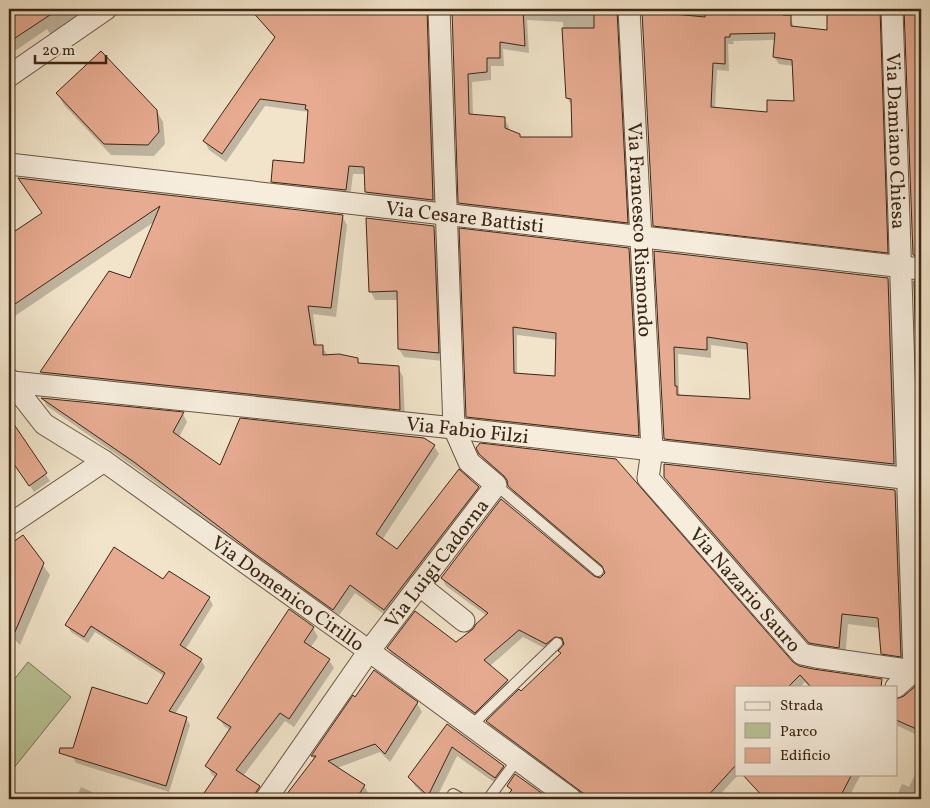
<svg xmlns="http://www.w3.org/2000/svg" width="930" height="808" viewBox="0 0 930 808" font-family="Vollkorn,serif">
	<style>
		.green { fill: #b9c497; stroke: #7a7556 }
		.shadow { fill: #0003; fill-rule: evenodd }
		.building { fill: #e7ab91; stroke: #3c2614; fill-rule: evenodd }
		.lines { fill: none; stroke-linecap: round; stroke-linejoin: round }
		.lane-casing { stroke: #695642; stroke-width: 12 }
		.street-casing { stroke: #695642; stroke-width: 23 }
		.lane { stroke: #f6eddd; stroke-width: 10 }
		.street { stroke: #f6eddd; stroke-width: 21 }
		.labels { text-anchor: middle; stroke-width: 5; stroke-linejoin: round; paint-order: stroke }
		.street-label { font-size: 20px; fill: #3c2614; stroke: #f6eddd }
	</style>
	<rect width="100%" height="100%" fill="#f1e4ca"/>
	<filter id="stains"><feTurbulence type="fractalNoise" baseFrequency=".004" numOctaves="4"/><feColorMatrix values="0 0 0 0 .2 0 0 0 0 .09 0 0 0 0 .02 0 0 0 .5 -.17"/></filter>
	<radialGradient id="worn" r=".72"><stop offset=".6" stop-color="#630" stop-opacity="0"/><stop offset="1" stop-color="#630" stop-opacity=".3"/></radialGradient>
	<!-- green -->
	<path class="green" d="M28,662L71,697L9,774V686Z"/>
	<!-- shadow -->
	<path class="shadow" d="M9,9H90L51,35L47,29L9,55Z
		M250,9H435L437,208L371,200L366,192V174H353L350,198L277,190L272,181L305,164L309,112L265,106L226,162L209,150L205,142L276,39Z
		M453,9H620L632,230L464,211L460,203ZM527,20L563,22L567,98L572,106L574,138H521L519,135L509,131V127L504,118L473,115L472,82L491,80V66H504L503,49L529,53Z
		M651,9H787V16L790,17L794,27L828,32V9H887L891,259L658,233L654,225L643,11H651ZM776,40L774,57L779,64L794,66L795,102L769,114L715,109L717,70L729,71L728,44H734L733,41Z
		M906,9H921V263H918L914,255Z
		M58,94L156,110L163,122L165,144L154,156L111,155L64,105Z
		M25,187L342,216L347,225L336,317L313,314L317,346H322L328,356L357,359L360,364L398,367L403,377L405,419L46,381L41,372L109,272L131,279L154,222L9,320V237L43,214Z
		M433,227L438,235L443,361L404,357L399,349L398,300H375L371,292Z
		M461,230L628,249L633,257L642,443L472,424L467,416ZM517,335L558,340L556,377L517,374Z
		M655,252L888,279L892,287L898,472L670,447L665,438ZM711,345L748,350L751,400L681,396L679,392L678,354L711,358Z
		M915,282H921V430L920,427Z
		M43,399L183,414L187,422L179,437L221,466L434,446L439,454L382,540L397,551L478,488L483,496L389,618L355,593L338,617L257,559L140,471L47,406Z
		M9,419L50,481L34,492L9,456Z
		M480,454L792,663L799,667L867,687H809L805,682L800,687H736V774H739L716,799H584L574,785L589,758L565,782L492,729L487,721L562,655L560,652L565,644L557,645L550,651L523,637L490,666L507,681L512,689L479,720L393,656L388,648L457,644L474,630L487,616L446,586L442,578L593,577L600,579L606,573L514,494L509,482L485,462Z
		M665,477L895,491L901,502L906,667L888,664L882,653L880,628L848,624L845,658L816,653L672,488Z
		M22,537L50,575L20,645L9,634V546Z
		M169,573L209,598L213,605L185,650L201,660L205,667L175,714L186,718L190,725L169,792L76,763L72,756L148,706L164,676L95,632L88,643L71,632L67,625L164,581Z
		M313,628L318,637L310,648L329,660L334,668L294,727L285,721L243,776L259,787L264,796L262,799H202L216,778L212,775L207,766L231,731L224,726L219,718Z
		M918,685H921V746L917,738L919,736L896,725V700H899Z
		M353,697L417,703L422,712L390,762L380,752L337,768L364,786L369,794L366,799H284L314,760L312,756Z
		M447,725L503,766L509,776L501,787L457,756L436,799H428L415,786L409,777Z
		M921,762V799H890L893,794L897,796L902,784L909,787Z
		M763,774H861L848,799H764L755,786Z
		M508,786L542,795L544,799H505L512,792Z
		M81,787L107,799H75Z"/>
	<!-- building -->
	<path class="building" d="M9,9H59L9,42Z
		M250,9H427L433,200L365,192L364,167L349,166L346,190L271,182L273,160L304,163L308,110L305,109L306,105L260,99L222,154L203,141L275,37Z
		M452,9H523L525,46L500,42V58H487V72L468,74L469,114L505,117V128L520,134V137H572L571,99L566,98L562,28H594V11L617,10L628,223L458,203Z
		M706,9H784L783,15H791V26L827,30V9H880L888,253L653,226L642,11L705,17ZM775,33L773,57L792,60L794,101L767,100V112L711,107L713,63L725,64V37H730V34Z
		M904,9H921V89H919L921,138V256L913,255Z
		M101,51L157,110L159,132L148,145L104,144L56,93Z
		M18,178L343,215L331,308L308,306L314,345H323V355L339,354L358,358V363L399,366L400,410L40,372L109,271L130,278L160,206L9,308V235L42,213Z
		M366,218L434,226L439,353L398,349L397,291L369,292Z
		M459,228L629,248L639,436L466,417ZM513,327L556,333L555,376L514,373Z
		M654,251L888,278L894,464L664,439ZM707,337L747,343L750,399L677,395V386H675L674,347L707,350Z
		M914,281H921V428L918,427Z
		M41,398L184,412L173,432L220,465L240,418L424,438L435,445L376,534L397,549L459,469L479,487L384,610L350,585L333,610L251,551L134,462Z
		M9,417L47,473L29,486L9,457Z
		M480,443L616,459L793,662L799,666L813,669L882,679L881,687H811L800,675L788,687H736V765L705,799H591L486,721L519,689L521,691L561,653L558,651L564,644L562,638L555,637L546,644L519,630L484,660L508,680L475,713L387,648L415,611L456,642L473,629L476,624L488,613L441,578L501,499L594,576L600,578L605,573L602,566L508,486L507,480L504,476L479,454L476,448Z
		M664,464L895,490L901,657L881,654L878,618L842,614L839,648L809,643L664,477Z
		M23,535L44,563L9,646V545Z
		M114,547L163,579L169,571L210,597L180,645L202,659L169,711L187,717L166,786L59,753L60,748H73L92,687L147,704L165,673L91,626L84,637L65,625Z
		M289,609L314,627L304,642L330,659L289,719L280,713L236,770L260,786L256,792L254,799H200L217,774L205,766L231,727L217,718Z
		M374,670L418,702L385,754L375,744L328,761L365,785L356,799H283L316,756H311L353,695L355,697Z
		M918,684H921V731L896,720V699L904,696Z
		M447,724L504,766L495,778L452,747L428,796L408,777Z
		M515,774L543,794L537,799H503L512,790L507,786Z
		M742,774H852L839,799H765Z"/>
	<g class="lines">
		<defs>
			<path id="lane" d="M496,485L598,571
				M471,726L557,643
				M453,794L462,799
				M488,799L517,760"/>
			<g id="street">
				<path id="s1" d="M629,9L652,450L648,478L802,654L816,657L921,672"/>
				<path id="s2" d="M892,9L914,671L896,687"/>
				<path d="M9,76L106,9"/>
				<path id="s3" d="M9,164L921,269"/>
				<path id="s4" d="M9,379L44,424L104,461L369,651L571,799"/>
				<path id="s5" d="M12,382L454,428L921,480"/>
				<path d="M9,525L104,461"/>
				<path d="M419,585L464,621"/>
				<path id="s6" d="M266,799L369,651L496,485L469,462L454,428L439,9"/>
			</g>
		</defs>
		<!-- lane casing -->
		<use href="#lane" class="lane-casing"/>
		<!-- street casing -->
		<use href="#street" class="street-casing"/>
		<!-- lane -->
		<use href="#lane" class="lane"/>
		<!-- street -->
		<use href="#street" class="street"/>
	</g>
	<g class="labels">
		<!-- street labels -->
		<g class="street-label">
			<text dy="7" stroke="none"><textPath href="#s2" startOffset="132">Via Damiano Chiesa</textPath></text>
			<text dy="7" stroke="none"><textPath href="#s3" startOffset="459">Via Cesare Battisti</textPath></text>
			<text dy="7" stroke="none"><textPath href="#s1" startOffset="221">Via Francesco Rismondo</textPath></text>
			<text dy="7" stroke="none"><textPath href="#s5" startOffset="458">Via Fabio Filzi</textPath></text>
			<text dy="7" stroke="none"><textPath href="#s6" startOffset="291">Via Luigi Cadorna</textPath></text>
			<text dy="7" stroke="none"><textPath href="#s1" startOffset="618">Via Nazario Sauro</textPath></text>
			<text dy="7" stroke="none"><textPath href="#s4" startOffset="354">Via Domenico Cirillo</textPath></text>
		</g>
	</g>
	<!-- margin -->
	<rect width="930" height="808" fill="none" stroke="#f1e4ca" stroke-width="30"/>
	<rect x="10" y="10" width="910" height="788" fill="none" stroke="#3c2614" stroke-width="2.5"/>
	<rect x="15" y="15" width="900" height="778" fill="none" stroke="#3c2614"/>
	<!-- legend -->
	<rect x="735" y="686" width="162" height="90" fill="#f6eddd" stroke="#ac9d8d"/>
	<rect x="745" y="702" width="25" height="8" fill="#f6eddd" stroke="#ac9d8d"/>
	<text x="780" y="710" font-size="15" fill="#3c2614">Strada</text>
	<rect x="745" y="723" width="25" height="15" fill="#b9c497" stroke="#ac9d8d"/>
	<text x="780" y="736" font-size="15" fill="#3c2614">Parco</text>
	<rect x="745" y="748" width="25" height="15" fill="#e7ab91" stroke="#ac9d8d"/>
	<text x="780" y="760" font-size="15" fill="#3c2614">Edificio</text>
	<!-- scale -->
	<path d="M35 55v8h71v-8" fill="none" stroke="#3c2614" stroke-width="2.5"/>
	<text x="42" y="55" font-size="15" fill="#3c2614" stroke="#f6eddd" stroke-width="4" paint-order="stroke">20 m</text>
	<rect width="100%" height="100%" filter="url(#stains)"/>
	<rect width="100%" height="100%" fill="url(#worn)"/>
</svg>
